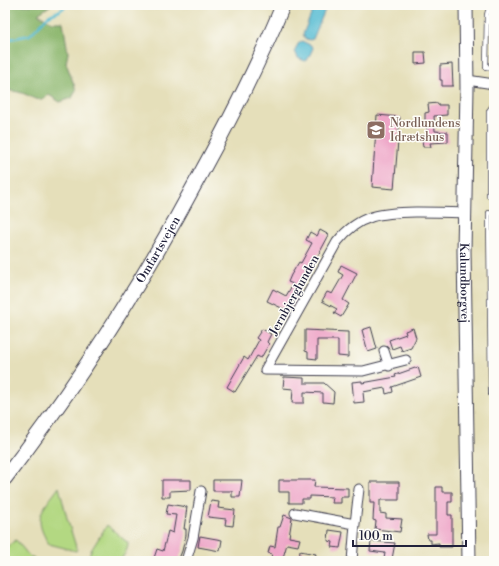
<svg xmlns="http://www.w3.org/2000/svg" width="499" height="566" viewBox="0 0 499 566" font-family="'Libre Bodoni',serif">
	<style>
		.green { fill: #b3d882; stroke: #6a7d5e }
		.forest { fill: #8eb870; stroke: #586d56 }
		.water { fill: #54bbd2; stroke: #3b6e86 }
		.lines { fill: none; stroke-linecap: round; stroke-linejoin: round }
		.stream { stroke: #54bbd2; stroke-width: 2.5 }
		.building { fill: #eea5c7 }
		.lane-casing { stroke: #3f3e4e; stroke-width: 6 }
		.street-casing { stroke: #3f3e4e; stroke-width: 11 }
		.secondary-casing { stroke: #3f3e4e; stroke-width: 15 }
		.primary-casing { stroke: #3f3e4e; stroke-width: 16 }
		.lane { stroke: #fff; stroke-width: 4.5 }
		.street { stroke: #fff; stroke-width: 9 }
		.secondary { stroke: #fff; stroke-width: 13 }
		.primary { stroke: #fff; stroke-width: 14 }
		.labels { text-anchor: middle; stroke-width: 3; stroke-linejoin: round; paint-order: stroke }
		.education-label { font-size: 12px; fill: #785e54; stroke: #fdfcf7; text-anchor: start }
		.street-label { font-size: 12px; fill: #22223b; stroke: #fdfcf7 }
	</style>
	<rect width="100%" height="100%" fill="#fdfcf7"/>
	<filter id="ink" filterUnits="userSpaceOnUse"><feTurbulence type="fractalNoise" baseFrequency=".025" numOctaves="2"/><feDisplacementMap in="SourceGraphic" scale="8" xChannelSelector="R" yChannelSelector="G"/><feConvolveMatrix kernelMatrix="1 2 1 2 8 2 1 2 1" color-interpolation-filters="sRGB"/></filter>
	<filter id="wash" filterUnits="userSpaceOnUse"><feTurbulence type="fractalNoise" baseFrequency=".012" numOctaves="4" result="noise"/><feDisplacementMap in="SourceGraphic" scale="16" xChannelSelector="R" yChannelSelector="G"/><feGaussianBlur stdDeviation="0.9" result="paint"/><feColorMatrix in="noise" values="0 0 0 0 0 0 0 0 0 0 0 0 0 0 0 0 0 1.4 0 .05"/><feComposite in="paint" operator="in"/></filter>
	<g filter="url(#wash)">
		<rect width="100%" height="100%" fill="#e5dfba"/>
		<!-- green -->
		<path class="green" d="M59,487L67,518L77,550L76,551L49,544C31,516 43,510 59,487Z
			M107,525L128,543C128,550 124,556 119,561L90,556V552Z
			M16,540L30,557H33L37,561H5V548Z"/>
		<!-- forest -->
		<path class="forest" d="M5,5H51L38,14L52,22H63L68,53L66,63L76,90L72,98L60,102L49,95C36,104 34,97 22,93C16,91 10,91 5,90Z"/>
		<!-- water -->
		<path class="water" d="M315,5H327L313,39L310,40L305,39L303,34Z
			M302,41L312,46L313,48L308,59L305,61L298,58L295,51L298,44Z"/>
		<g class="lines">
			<!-- stream -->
			<path class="stream" d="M5,40L30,35L48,16L59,11L68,5"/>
		</g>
		<g id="blocks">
			<!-- building -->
			<path class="building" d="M415,52H425L426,63L415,64Z
				M452,64L453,86H442V80H440V65Z
				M438,103V105H447V115L434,116L435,131L448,132V142L430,143L431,147H423L422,140H427V126H425V113L429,112L428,104Z
				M377,115L400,117L394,189L372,187Z
				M320,230L329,235L315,261L313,259L294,294L298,296L290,312L267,301L273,289L286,296L293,284L288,282L291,275L299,262L301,263L312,243L306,240L310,232L317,236Z
				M341,265L357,273L343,300L349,304L341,317L334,313L337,309L322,301L327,292L332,294L343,275L338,272Z
				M371,327L377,349L368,352L362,330Z
				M413,328L416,338L411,348L402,351L400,346L392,349L389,340L406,334L405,331Z
				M262,329L271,334L267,342L269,344L261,358L257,356L235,392L227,387L244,357L248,360L259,340L256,338Z
				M305,330L348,332V357L338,356V340H317V359L308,358V352L305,351Z
				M418,367L421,377L392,387L393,392L386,394L385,388L363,392L364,402L354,403L352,382L362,381V383L396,377L395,375Z
				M284,377L304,378V383H324L334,392L333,403L323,402V393L304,392V403H292L293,389L283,388Z
				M162,480H191V490L170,491V497H162Z
				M213,480H242L240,497H232V491H213Z
				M279,480H315L314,487L348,488V497H341V503H332L333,497L310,496V499H302V503H289V492H279Z
				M370,482H399V500H380V513L386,514V518L402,519L400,532L375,529L376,521L373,520L374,503H370Z
				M436,487H442V492H452V502H448V515H452V547H439V543L431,544V540H428L427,534H436Z
				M211,501L219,502L218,508L235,510L233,526L225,525L226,519L208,517Z
				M168,504L187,507L184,529H186V535L182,551L178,561H153L157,549L163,551L168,531L173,533L176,515L166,514Z
				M284,515L292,518L289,537L300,539L298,546L287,544L282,561H270L272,554L268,553L270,546L275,547L278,527H280Z
				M329,530L343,532L340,548L332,547L333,542L328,541Z
				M200,536L222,540L220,551L198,547Z
				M371,541L395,543L392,559H384L385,553L370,551Z
				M300,551L316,554L314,561H303L304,559L299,558Z"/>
		</g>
	</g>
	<g filter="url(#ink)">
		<use href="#blocks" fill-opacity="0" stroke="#3f3e4e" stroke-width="1"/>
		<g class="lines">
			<defs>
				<path id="lane" d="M494,12L488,11L487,15L486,67L494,68
					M494,104L489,111V196L494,198
					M489,213L491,394L494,393"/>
				<path id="street" d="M467,80L494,84
					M384,351L389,366
					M406,360L363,371L265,370L337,242C360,213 383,213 418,212C433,212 449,212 464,213
					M295,513L355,524L352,561
					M355,524L359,489
					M186,561L193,538L201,491"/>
				<g id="secondary">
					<path id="s1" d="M466,5L467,88L464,251L469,561"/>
				</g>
				<g id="primary">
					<path id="s2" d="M5,478C79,382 144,280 201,173C231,118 259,63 283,5"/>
				</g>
			</defs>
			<!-- lane casing -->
			<use href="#lane" class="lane-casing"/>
			<!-- street casing -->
			<use href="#street" class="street-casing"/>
			<!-- secondary casing -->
			<use href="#secondary" class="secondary-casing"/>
			<!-- primary casing -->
			<use href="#primary" class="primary-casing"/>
			<!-- lane -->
			<use href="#lane" class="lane"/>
			<!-- street -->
			<use href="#street" class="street"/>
			<!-- secondary -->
			<use href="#secondary" class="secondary"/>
			<!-- primary -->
			<use href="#primary" class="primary"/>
		</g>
	</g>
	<!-- icons -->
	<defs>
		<symbol id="school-square" viewBox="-11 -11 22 22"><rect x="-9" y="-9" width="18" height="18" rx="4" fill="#8d6e63" stroke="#fdfcf7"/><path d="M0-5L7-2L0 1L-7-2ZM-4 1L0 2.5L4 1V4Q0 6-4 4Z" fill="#fff"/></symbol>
	</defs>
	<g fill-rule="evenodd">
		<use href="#school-square" x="365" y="119" width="22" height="22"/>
	</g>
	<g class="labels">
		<!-- education labels -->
		<g class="education-label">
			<text x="390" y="127">Nordlundens<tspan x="390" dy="14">Idrætshus</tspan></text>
		</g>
		<!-- street labels -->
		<g class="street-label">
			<text dy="4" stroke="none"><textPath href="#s2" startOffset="275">Omfartsvejen</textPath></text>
			<text dy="4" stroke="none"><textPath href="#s1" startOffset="278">Kalundborgvej</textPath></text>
			<text transform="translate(294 295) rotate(-61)" y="4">Jernbjerglunden</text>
		</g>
	</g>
	<!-- margin -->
	<rect width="499" height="566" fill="none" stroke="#fdfcf7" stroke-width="20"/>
	<!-- scale -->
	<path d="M353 540v6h113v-6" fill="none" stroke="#22223b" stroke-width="2"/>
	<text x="359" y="540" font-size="12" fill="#22223b" stroke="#fdfcf7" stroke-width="3" paint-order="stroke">100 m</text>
</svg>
